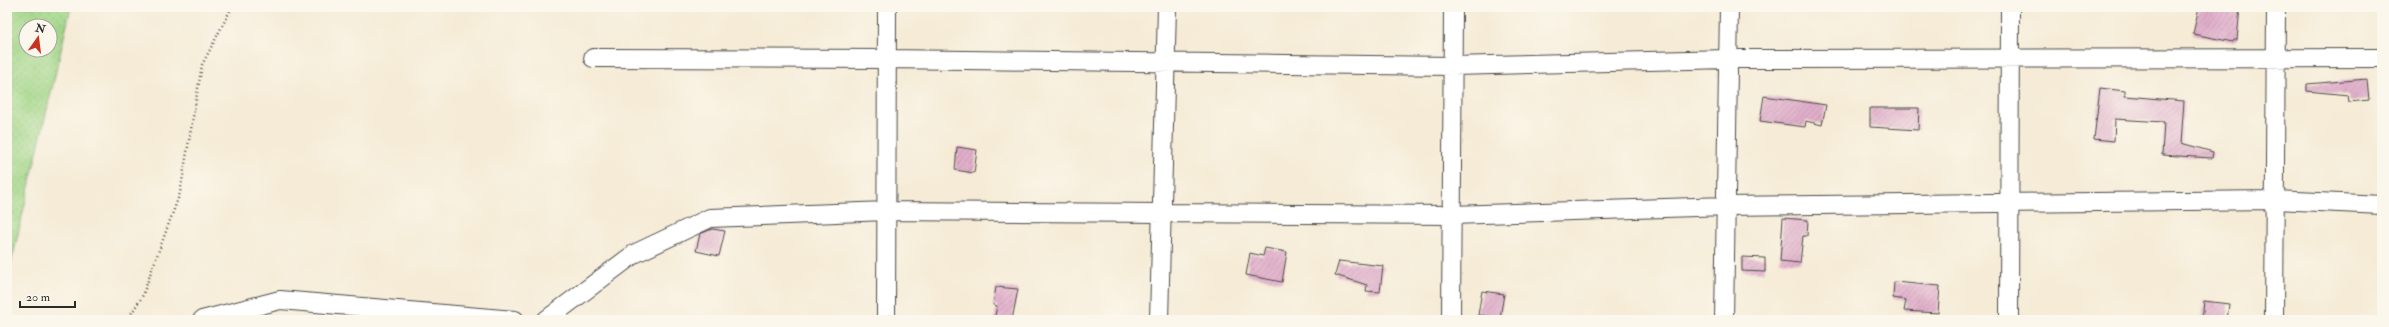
<svg xmlns="http://www.w3.org/2000/svg" width="2389" height="327" viewBox="0 0 2389 327" font-family="'IM FELL Double Pica',serif">
	<style>
		.grass { fill: url(#grass-dots); stroke: #668059; fill-rule: evenodd }
		.building { fill: url(#building-hatch) }
		.lines { fill: none; stroke-linecap: round; stroke-linejoin: round }
		.minor-casing { stroke: #494845; stroke-width: 20 }
		.path { stroke: #494845; stroke-width: 2.5; stroke-dasharray: 1 3; stroke-linecap: butt }
		.minor { stroke: #fff; stroke-width: 18 }
	</style>
	<defs>
		<pattern id="grass-dots" width="8" height="8" patternUnits="userSpaceOnUse"><rect width="8" height="8" fill="#a1d687"/><path d="M2 2h.1M6 6h.1" fill="none" stroke="#8bb875" stroke-width="1.8" stroke-linecap="round"/></pattern>
		<pattern id="building-hatch" width="6" height="6" patternUnits="userSpaceOnUse"><rect width="6" height="6" fill="#e1afcb"/><path d="M-1 1l2-2M0 6l6-6M5 7l2-2" fill="none" stroke="#b78fa5"/></pattern>
	</defs>
	<rect width="100%" height="100%" fill="#fbf7ec"/>
	<filter id="ink" filterUnits="userSpaceOnUse"><feTurbulence type="fractalNoise" baseFrequency=".025" numOctaves="2"/><feDisplacementMap in="SourceGraphic" scale="8" xChannelSelector="R" yChannelSelector="G"/><feConvolveMatrix kernelMatrix="1 2 1 2 8 2 1 2 1" color-interpolation-filters="sRGB"/></filter>
	<filter id="wash" filterUnits="userSpaceOnUse"><feTurbulence type="fractalNoise" baseFrequency=".012" numOctaves="4" result="noise"/><feDisplacementMap in="SourceGraphic" scale="16" xChannelSelector="R" yChannelSelector="G"/><feGaussianBlur stdDeviation="0.9" result="paint"/><feColorMatrix in="noise" values="0 0 0 0 0 0 0 0 0 0 0 0 0 0 0 0 0 1.4 0 .05"/><feComposite in="paint" operator="in"/></filter>
	<g filter="url(#wash)">
		<rect width="100%" height="100%" fill="#f5ebd6"/>
		<!-- grass -->
		<path class="grass" d="M7,7H71L7,281ZM26,26H50V50H26Z"/>
		<g id="blocks">
			<!-- building -->
			<path class="building" d="M2199,7H2240L2237,40H2234L2233,42L2193,34Z
				M2367,79L2369,100L2349,102L2348,95L2307,91V84Z
				M2100,88L2125,91V96L2184,101L2181,143L2213,152L2212,158L2162,155L2164,122L2115,119L2114,141L2094,139Z
				M1764,96L1826,105L1822,125L1806,121L1805,127L1760,121Z
				M1870,108H1919L1918,130L1870,127Z
				M957,147L977,150L974,173L955,170Z
				M1783,218L1808,220L1807,236H1803L1800,263L1780,261Z
				M712,229L725,231L719,256L696,251L700,234Z
				M1265,248L1287,252L1282,282L1246,275L1250,253L1263,256Z
				M1742,257L1765,258V272L1742,271Z
				M1339,261L1383,266L1380,292L1366,291L1367,285L1335,275Z
				M1894,282L1940,286L1938,313L1904,311L1906,300L1893,298Z
				M996,287L1018,289L1012,320H994L997,306L993,305Z
				M1482,291L1504,294L1500,318L1478,315Z
				M2204,301L2229,304L2227,320H2202Z"/>
		</g>
	</g>
	<g filter="url(#ink)">
		<use href="#blocks" fill-opacity="0" stroke="#494845" stroke-width="1"/>
		<g class="lines">
			<defs>
				<path id="minor" d="M593,58L887,59L1453,66L1728,59L2382,58
					M202,320L280,300L515,320
					M546,320L634,254L710,218L886,211L1451,215L1726,206L2275,200L2382,205
					M886,320L887,7
					M1159,320L1167,7
					M1451,320L1453,7
					M1724,320L1729,7
					M2009,320L2010,7
					M2274,320L2276,7"/>
			</defs>
			<!-- minor casing -->
			<use href="#minor" class="minor-casing"/>
			<!-- path -->
			<path class="path" d="M127,320L142,297L180,193L202,65L232,7"/>
			<!-- minor -->
			<use href="#minor" class="minor"/>
		</g>
	</g>
	<!-- margin -->
	<rect width="2389" height="327" fill="none" stroke="#fbf7ec" stroke-width="24"/>
	<!-- north arrow -->
	<g transform="translate(38 38) rotate(14)"><circle r="19" fill="#fbf7ec" stroke="#a8a59f"/>
	<path d="M0-3L7 15L0 10L-7 15Z" fill="#c8321e"/>
	<text y="-6" font-size="11" font-weight="bold" text-anchor="middle" fill="#2b2b2b">N</text>
	</g>
	<!-- scale -->
	<path d="M20 301v6h55v-6" fill="none" stroke="#2b2b2b" stroke-width="2"/>
	<text x="26" y="301" font-size="12" fill="#2b2b2b" stroke="#fbf7ec" stroke-width="3" paint-order="stroke">20 m</text>
</svg>
